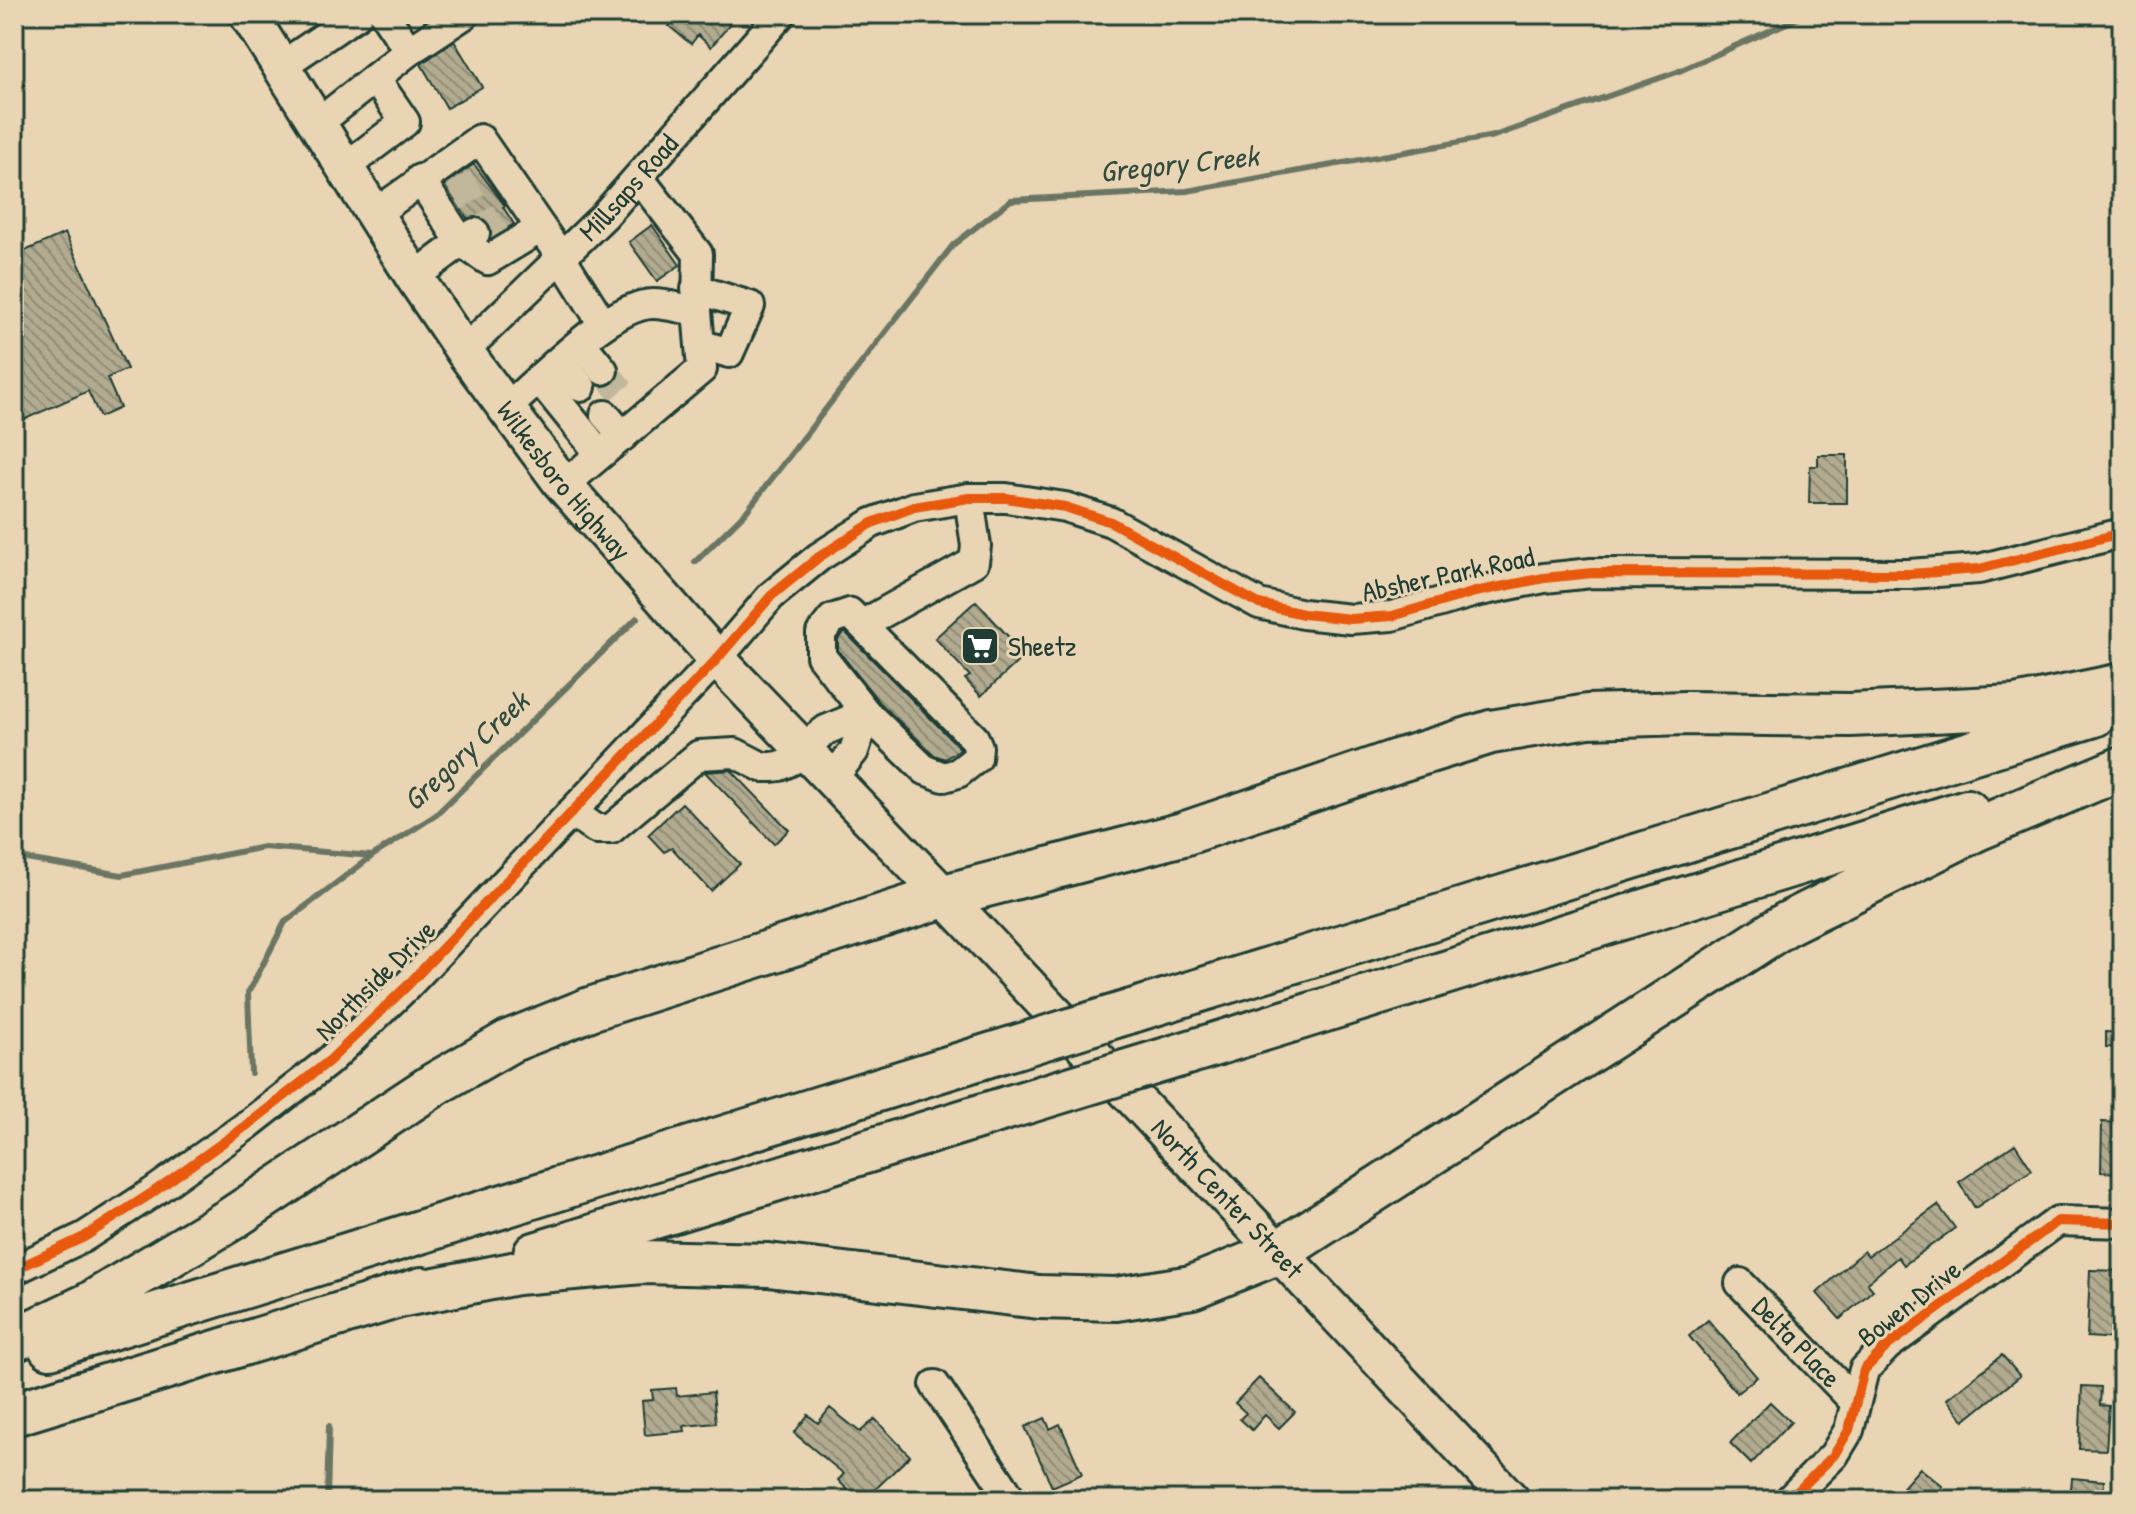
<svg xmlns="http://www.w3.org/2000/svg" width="2136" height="1514" viewBox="0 0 2136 1514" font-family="'Patrick Hand',sans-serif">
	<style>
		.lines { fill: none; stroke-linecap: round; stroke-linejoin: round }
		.stream { stroke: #6a7563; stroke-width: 6 }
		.building { fill: url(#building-back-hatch); stroke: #1f3d34; stroke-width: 2 }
		.minor-tunnel { stroke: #c1b79a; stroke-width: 28; stroke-dasharray: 28 14; stroke-linecap: butt }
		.minor-casing { stroke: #1f3d34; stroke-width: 34 }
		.major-casing { stroke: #1f3d34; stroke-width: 42 }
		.highway-casing { stroke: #1f3d34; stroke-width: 48 }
		.minor { stroke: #e9d5b3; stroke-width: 28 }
		.major { stroke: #e9d5b3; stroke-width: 36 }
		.highway { stroke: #e9d5b3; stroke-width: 42 }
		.highway-bridge-casing { stroke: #1f3d34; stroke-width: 48; stroke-linecap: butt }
		.highway-bridge { stroke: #e9d5b3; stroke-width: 42 }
		.cycleway-casing { stroke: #e9d5b3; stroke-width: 15 }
		.cycleway { stroke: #e8590c; stroke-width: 10 }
		.labels { text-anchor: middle; stroke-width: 6; stroke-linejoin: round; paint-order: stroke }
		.street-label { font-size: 28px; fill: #1f3d34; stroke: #e9d5b3 }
		.poi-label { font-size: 28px; fill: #1f3d34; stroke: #e9d5b3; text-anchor: start }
		.water-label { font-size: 30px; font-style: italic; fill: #324b40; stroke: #e9d5b3 }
	</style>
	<defs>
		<pattern id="building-back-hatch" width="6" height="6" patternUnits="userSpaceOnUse" patternTransform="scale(2)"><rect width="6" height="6" fill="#b2ab90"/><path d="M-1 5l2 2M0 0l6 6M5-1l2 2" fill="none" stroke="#908c76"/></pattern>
	</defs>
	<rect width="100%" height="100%" fill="#e9d5b3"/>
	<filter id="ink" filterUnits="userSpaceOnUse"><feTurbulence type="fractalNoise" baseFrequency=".0125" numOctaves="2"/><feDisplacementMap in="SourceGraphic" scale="16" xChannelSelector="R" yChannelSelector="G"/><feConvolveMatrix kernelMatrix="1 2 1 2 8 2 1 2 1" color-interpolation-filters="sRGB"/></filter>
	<g filter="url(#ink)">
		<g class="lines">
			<!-- stream -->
			<path class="stream" d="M695,562L746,512L953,245L1011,200L1187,191L1494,136L1677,72L1807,14
				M14,857L122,875L264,847L372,856L436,815L637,618
				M251,1073L248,993L285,922L372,856
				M327,1500L329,1426"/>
		</g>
		<!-- building -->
		<path class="building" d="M679,14H718L730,24L711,47L698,35L691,44L669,26Z
			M454,41L482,87L447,108L421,64Z
			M474,164L505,206L503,207L514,224L491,238L489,223L482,218H467L445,184Z
			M652,225L680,265L657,281L629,242Z
			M65,233L127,369L107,378L120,408L100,417L88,391L14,424V256Z
			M1818,455H1847V503H1809L1810,466H1818Z
			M976,601L1025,655L981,696L965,679L970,676L935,638Z
			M845,632L957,745L960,749L945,759L934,755L879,702L838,650V639Z
			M731,770L789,830L774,844L705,772Z
			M682,803L740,864L711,891L672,848L664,852L648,835Z
			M2106,1032L2122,1033V1048L2106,1047Z
			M2102,1122L2122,1123V1173L2101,1172Z
			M2015,1144L2032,1170L1975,1208L1959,1182Z
			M1938,1205L1955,1228L1904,1265L1898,1257L1867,1283L1873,1290L1840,1319L1817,1293L1864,1251L1868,1256Z
			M2090,1270L2122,1271L2119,1339L2087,1337Z
			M1708,1320L1757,1377L1737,1393L1689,1336Z
			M2002,1355L2020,1376L1964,1421L1947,1399Z
			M1259,1378L1295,1412L1279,1428L1265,1415L1252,1430L1240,1419L1246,1413L1235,1403Z
			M2082,1386L2101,1387L2100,1405L2109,1406L2106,1450L2079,1449Z
			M676,1388L677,1396L713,1392L716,1423L684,1426L685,1431L645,1435L642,1401L653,1400L652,1390Z
			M1770,1402L1791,1422L1751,1464L1730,1443Z
			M830,1408L860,1432L875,1419L910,1456L864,1500H857L838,1480L844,1474L794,1433L808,1415L818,1423Z
			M1045,1418L1050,1429L1060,1424L1082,1474L1052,1487L1025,1427Z
			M1920,1468L1943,1487L1932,1500H1892Z
			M2072,1478L2104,1481L2103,1500H2070Z"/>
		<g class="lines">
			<!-- minor-tunnel -->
			<path class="minor-tunnel" d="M454,198L484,178
				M477,232L507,213
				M603,370L626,398"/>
			<defs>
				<g id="minor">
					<path d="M409,51L465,14"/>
					<path d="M280,67L358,14"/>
					<path d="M317,124L409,51L384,14"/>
					<path d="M344,168L405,122L375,78"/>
					<path d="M639,178L698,254L697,311"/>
					<path d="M373,215L480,139L561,257L603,324"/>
					<path d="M475,233L461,242L488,260L541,228"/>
					<path d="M414,277L461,242L420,179"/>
					<path d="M696,289L750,306L729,353L700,344"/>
					<path d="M581,343L603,370"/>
					<path id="s1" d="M464,351L604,216L781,14"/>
					<path d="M560,361L581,387"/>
					<path d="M540,380L600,454"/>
					<path d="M506,408C540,380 611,304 653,304C667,304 683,309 697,311L702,369L564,485"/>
					<path d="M605,415L623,436"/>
					<path d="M850,613L974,738L978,747L977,758L958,773L944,777L925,770L866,713L821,656V633L832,619Z"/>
					<path d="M863,624L974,562L976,546L969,498"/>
					<path d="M802,748L826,730L866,713L854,751L831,780"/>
					<path d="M572,812L596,829H611L699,755L735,753L762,767H772L780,766L807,753"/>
					<path d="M14,1270L84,1237L152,1193L246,1126L329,1061L406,987L717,659L771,596L819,557L872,523L914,507L969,498H1006L1065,507L1111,522L1259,604L1303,614L1351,619L1392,616L1475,592L1544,578L1592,573L1909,574L1979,569L2122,533"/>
					<path id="s2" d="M1740,1283L1854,1401"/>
					<path d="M935,1385L1012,1500"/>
					<path d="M1789,1500L1834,1455L1849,1430L1864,1370L1887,1346L2058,1221L2122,1223"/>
				</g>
				<g id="major">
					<path id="s3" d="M248,14L414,277L464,351L561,482L717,659L944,896L1511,1500"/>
				</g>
				<path id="highway" d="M1132,1011L2094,715
					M1177,1056L1967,811
					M535,1254L997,1111
					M394,1297L517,1273L642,1262L768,1265L1039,1297L1116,1299L1192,1287L1277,1253L1788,923L1975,830L2122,768
					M14,1340L88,1305L231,1219L435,1084L510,1041L590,1009L944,896L1183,834L1397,761L1491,732L1588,716L1686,713L1850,715L2015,707L2122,685
					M50,1347L980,1058
					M14,1414L422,1289"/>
			</defs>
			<!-- minor casing -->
			<use href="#minor" class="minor-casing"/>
			<!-- major casing -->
			<use href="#major" class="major-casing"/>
			<!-- highway casing -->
			<use href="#highway" class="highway-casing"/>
			<!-- minor -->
			<use href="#minor" class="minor"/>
			<!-- major -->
			<use href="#major" class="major"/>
			<!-- highway -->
			<use href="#highway" class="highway"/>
			<defs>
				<path id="highway-bridge" d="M980,1058L1132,1011
					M997,1111L1177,1056"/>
			</defs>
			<!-- highway-bridge casing -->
			<use href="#highway-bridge" class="highway-bridge-casing"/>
			<!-- highway-bridge -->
			<use href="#highway-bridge" class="highway-bridge"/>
			<defs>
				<path id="cycleway" d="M14,1270L84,1237L152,1193L246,1126L329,1061L406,987L717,659L771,596L819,557L872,523L914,507L969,498H1006L1065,507L1111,522L1259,604L1303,614L1351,619L1392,616L1475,592L1544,578L1592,573L1909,574L1979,569L2122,533
					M1789,1500L1834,1455L1849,1430L1864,1370L1887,1346L2058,1221L2122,1223"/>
			</defs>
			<!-- cycleway casing -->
			<use href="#cycleway" class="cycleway-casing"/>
			<!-- cycleway -->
			<use href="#cycleway" class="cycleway"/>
		</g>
	</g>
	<!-- icons -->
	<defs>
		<symbol id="supermarket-square" viewBox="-11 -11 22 22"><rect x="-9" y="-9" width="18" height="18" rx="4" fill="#1f3d34" stroke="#e9d5b3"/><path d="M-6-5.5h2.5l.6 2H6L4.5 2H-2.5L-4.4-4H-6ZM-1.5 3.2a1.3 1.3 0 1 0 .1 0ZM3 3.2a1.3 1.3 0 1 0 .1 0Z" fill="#fff"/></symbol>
	</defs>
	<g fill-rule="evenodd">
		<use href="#supermarket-square" x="958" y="624" width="44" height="44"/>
	</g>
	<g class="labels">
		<!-- street labels -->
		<g class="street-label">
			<text dy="10" stroke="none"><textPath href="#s1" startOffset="232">Millsaps Road</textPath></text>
			<text dy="10" stroke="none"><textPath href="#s3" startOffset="564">Wilkesboro Highway</textPath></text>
			<text transform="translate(1448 574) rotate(-12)" y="10">Absher Park Road</text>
			<text transform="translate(375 980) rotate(-45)" y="10">Northside Drive</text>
			<text dy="10" stroke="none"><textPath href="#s3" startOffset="1542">North Center Street</textPath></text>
			<text transform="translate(1909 1303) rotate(-38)" y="10">Bowen Drive</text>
			<text dy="10" stroke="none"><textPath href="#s2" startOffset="82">Delta Place</textPath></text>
		</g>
		<!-- poi labels -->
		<g class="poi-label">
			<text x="1008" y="656">Sheetz</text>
		</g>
		<!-- water labels -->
		<g class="water-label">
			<text transform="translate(1179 164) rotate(-6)" y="10">Gregory Creek</text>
			<text transform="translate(466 751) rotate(-43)" y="10">Gregory Creek</text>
		</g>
	</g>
	<!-- margin -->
	<rect width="2136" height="1514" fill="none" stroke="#e9d5b3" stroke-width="48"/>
	<rect x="24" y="24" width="2088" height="1466" fill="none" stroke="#1f3d34" stroke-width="3" filter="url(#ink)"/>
</svg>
